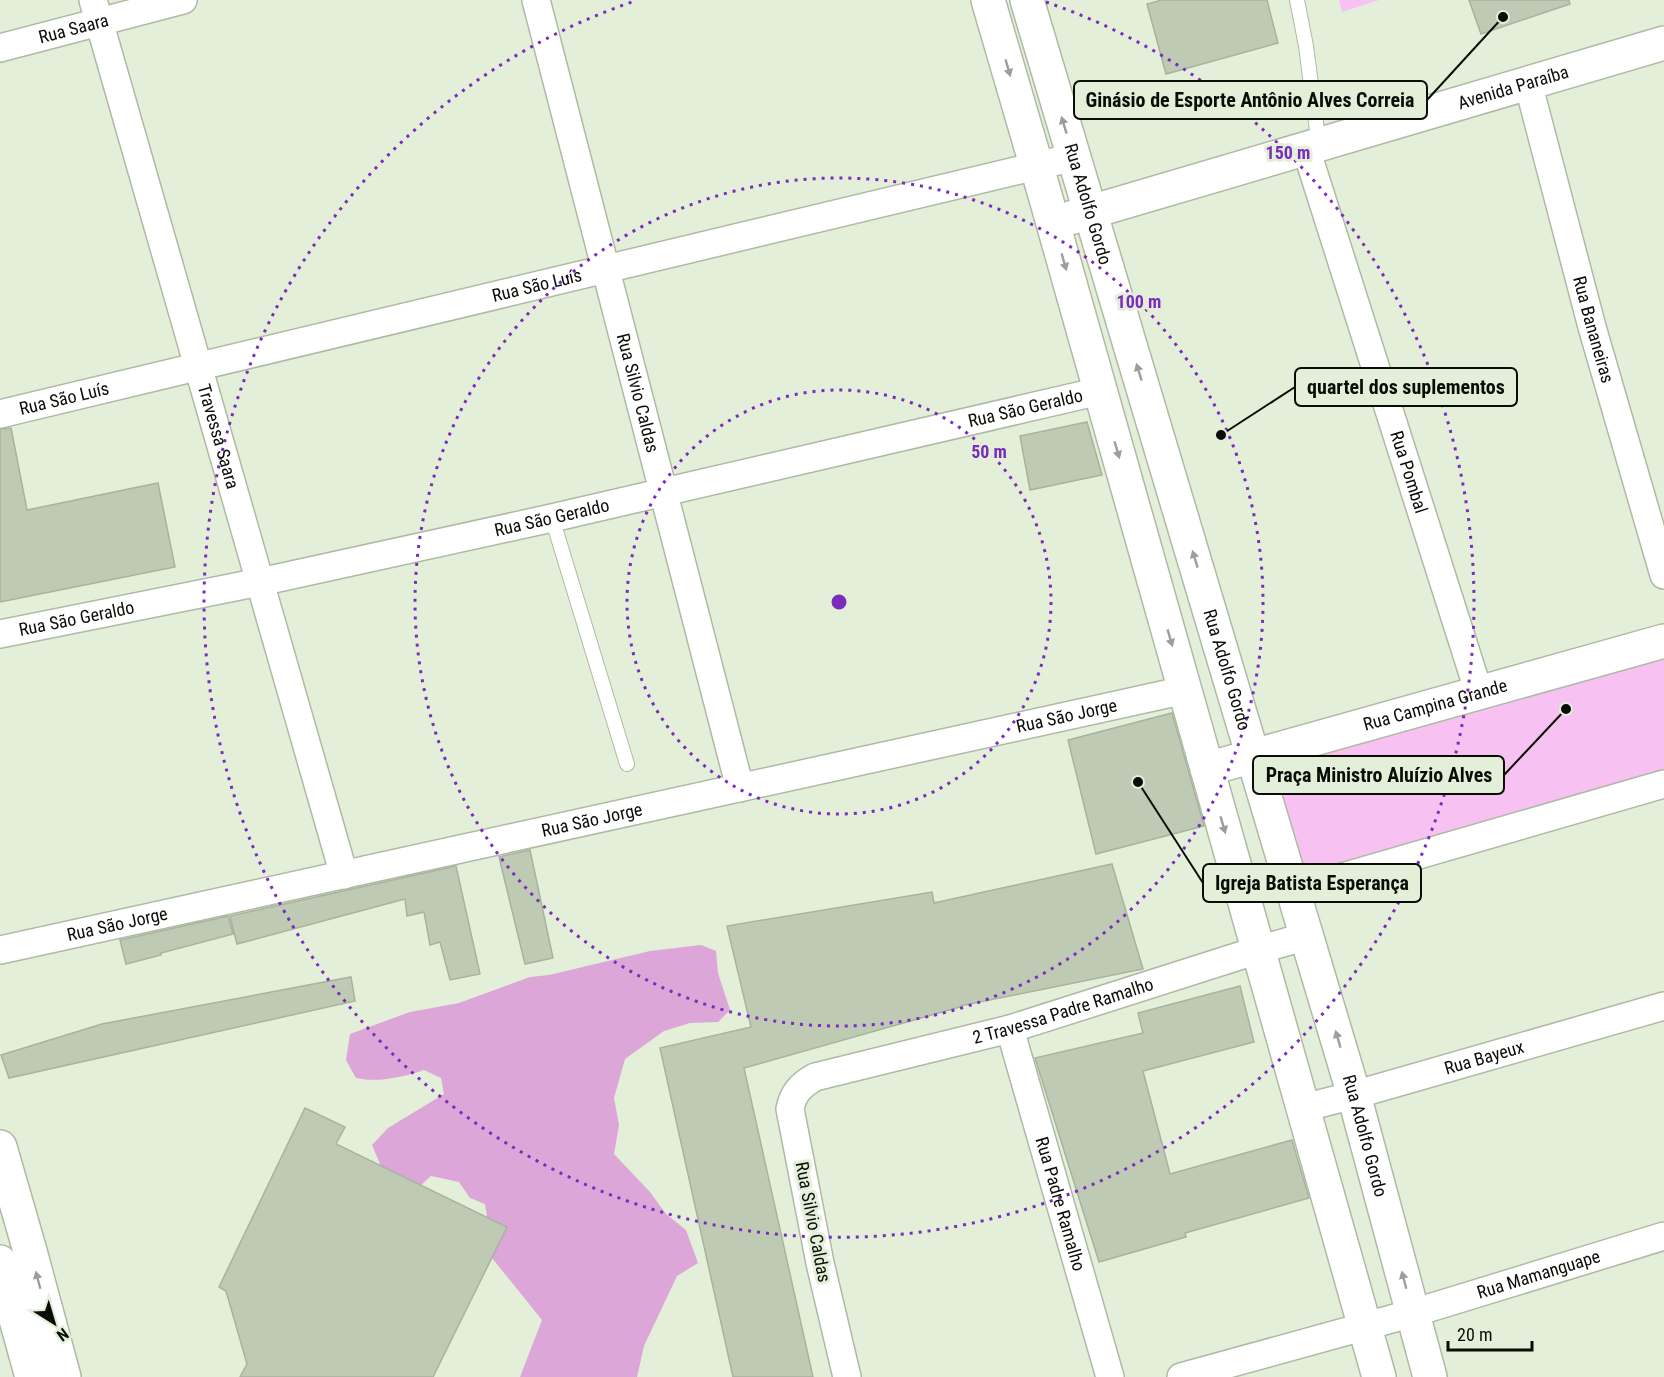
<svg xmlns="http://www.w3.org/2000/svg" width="1664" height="1377" viewBox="0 0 1664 1377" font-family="'Roboto Condensed',sans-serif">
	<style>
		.green { fill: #f7c1f2 }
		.forest { fill: #dca7d8 }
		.building { fill: #bfcab5; stroke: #a8b39e; stroke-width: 1.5 }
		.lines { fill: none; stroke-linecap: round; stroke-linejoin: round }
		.lane-casing { stroke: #afbaa5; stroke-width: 16 }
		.street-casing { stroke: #afbaa5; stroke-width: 30 }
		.secondary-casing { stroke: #afbaa5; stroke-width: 36 }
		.lane { stroke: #fff; stroke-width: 14 }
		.street { stroke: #fff; stroke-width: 27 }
		.secondary { stroke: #fff; stroke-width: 33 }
		.oneway { fill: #9d9e9b }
		.ring { fill: none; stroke: #7b2cbf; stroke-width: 3; stroke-dasharray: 3 6 }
		.labels { text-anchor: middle; stroke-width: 6; stroke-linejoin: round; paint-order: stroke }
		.street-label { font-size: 18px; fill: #0a0d06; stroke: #e3efd8 }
		.centre { fill: #7b2cbf; stroke: #e3efd8; stroke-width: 3 }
		.ring-label { font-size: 18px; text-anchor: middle; font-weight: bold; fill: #7b2cbf; stroke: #e3efd8; stroke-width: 6; stroke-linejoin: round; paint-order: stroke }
		.leader { fill: none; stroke: #0a0d06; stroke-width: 2 }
		.callout-dot { fill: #0a0d06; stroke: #e3efd8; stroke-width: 2 }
		.callout { fill: #e3efd8; stroke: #0a0d06; stroke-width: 2 }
		.callout-label { font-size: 20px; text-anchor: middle; font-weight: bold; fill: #0a0d06 }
	</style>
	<rect width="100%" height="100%" fill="#e3efd8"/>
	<!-- green -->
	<path class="green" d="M1339,0H1379L1342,12Z
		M1664,654V772L1299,875L1270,765Z"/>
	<!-- forest -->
	<path class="forest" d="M701,945L716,951L718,973L730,1010L718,1022L690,1023L664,1031L625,1059L614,1098L619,1125L614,1154L650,1192L666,1214L686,1230L698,1263L677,1276L644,1346L637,1377H520L542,1320L492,1258L507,1227L487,1217L485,1204L470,1198L459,1182L431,1176L411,1194L385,1176L372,1145L388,1128L444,1094L441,1078L424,1070C403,1077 379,1083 356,1078L346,1060L350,1034L410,1012L459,1003L530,977L549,975L650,951Z"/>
	<!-- building -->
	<path class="building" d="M1162,0H1267L1278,43L1166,74L1147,4Z
		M1469,0H1569L1570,4L1481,34Z
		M1087,422L1102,475L1030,490L1020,436Z
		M11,428L27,510L158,483L175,567L0,602V429Z
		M1172,713L1204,826L1096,854L1068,740Z
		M530,850L553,958L525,964L499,857Z
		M1112,864L1143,969L960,1006V1007L744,1068L813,1377H733L660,1048L751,1027L727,926L932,892L934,903Z
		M456,866L480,974L450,980L440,942L430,945L424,912L407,916L405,899L237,944L230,916Z
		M228,916L233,934L161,953V955L126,964L120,940Z
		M351,977L355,1001L9,1078L1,1055L102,1024Z
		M1240,986L1254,1042L1143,1071L1170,1174L1292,1140L1309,1198L1185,1233L1186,1237L1099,1262L1035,1058L1143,1033L1138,1013Z
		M305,1108L345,1127L336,1144L507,1227L433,1377H240L247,1364L226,1291L219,1287Z"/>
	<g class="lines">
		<defs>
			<path id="lane" d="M1297,0L1306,46L1319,146
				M552,518L627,764"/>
			<g id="street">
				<path id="s1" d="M93,0L344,875"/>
				<path id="s2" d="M536,0L740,788"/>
				<path id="s3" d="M0,48L183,0"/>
				<path id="s4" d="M1528,83L1592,327L1664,575"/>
				<path id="s5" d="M1306,149L1479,693"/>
				<path id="s6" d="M0,414L1074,157"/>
				<path id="s7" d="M0,634L260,582L552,518L1100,391"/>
				<path d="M1294,891L1664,784"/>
				<path id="s8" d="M0,950L1185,690"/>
				<path id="s9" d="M1010,1029L1110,1377"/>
				<path id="s10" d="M1303,1108L1354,1095L1664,1006"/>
				<path id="s11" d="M847,1377L820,1263L790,1109C793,1093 801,1085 815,1077L1010,1029L1258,950L1307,936"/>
				<path id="s12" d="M1181,1377L1413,1313L1664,1236"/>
			</g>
			<g id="secondary">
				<path d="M988,0L1045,195L1379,1377"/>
				<path id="s13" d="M1027,0L1354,1095L1430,1377"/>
				<path id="s14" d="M1070,218L1664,43"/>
				<path id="s15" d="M1207,769L1664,641"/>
				<path d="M0,1147L30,1251L64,1377"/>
				<path d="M0,1262L32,1377"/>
			</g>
		</defs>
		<!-- lane casing -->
		<use href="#lane" class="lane-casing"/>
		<!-- street casing -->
		<use href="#street" class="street-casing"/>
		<!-- secondary casing -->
		<use href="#secondary" class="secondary-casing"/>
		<!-- lane -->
		<use href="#lane" class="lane"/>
		<!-- street -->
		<use href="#street" class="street"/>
		<!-- secondary -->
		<use href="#secondary" class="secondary"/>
	</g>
	<!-- one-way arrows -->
	<defs><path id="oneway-solid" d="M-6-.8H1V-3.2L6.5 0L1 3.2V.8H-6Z" transform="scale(1.5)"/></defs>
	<g class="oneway">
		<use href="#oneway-solid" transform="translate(1008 68) rotate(74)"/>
		<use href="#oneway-solid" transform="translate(1064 125) rotate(-107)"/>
		<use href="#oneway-solid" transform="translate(1064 262) rotate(74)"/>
		<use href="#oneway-solid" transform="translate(1139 372) rotate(-107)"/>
		<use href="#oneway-solid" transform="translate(1117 450) rotate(74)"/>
		<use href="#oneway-solid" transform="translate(1195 559) rotate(-107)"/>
		<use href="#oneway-solid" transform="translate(1170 638) rotate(74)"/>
		<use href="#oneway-solid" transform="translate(1223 825) rotate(74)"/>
		<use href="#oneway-solid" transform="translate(1338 1039) rotate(-106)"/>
		<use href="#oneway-solid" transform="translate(38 1280) rotate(-105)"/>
		<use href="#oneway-solid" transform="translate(1404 1280) rotate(-105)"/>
	</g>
	<!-- distance rings -->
	<g class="ring">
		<circle cx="839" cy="602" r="212"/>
		<circle cx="839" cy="602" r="424"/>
		<path d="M1046 2A635 635 0 1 1 632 2"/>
	</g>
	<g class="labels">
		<!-- street labels -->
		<g class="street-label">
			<text dy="6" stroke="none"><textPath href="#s3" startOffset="76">Rua Saara</textPath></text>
			<text dy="6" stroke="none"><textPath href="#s14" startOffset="462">Avenida Paraíba</textPath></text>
			<text dy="6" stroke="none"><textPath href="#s13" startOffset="213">Rua Adolfo Gordo</textPath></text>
			<text dy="6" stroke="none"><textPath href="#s6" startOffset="552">Rua São Luís</textPath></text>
			<text dy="6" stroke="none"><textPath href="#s4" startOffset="255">Rua Bananeiras</textPath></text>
			<text dy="6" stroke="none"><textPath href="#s2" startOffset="406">Rua Silvio Caldas</textPath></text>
			<text dy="6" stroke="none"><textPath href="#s6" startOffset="66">Rua São Luís</textPath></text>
			<text dy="6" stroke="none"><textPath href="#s7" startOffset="1050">Rua São Geraldo</textPath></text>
			<text dy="6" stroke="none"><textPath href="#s1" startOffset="454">Travessa Saara</textPath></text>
			<text dy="6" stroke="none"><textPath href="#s5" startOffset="339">Rua Pombal</textPath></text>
			<text dy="6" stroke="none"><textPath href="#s7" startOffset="564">Rua São Geraldo</textPath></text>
			<text dy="6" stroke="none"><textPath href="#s7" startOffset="78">Rua São Geraldo</textPath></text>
			<text dy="6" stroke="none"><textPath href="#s13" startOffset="699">Rua Adolfo Gordo</textPath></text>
			<text dy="6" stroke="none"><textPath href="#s15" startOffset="237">Rua Campina Grande</textPath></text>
			<text dy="6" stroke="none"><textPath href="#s8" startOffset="1092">Rua São Jorge</textPath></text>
			<text dy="6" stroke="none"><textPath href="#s8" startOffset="606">Rua São Jorge</textPath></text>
			<text dy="6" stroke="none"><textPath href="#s8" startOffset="120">Rua São Jorge</textPath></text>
			<text dy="6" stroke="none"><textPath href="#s11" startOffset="573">2 Travessa Padre Ramalho</textPath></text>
			<text dy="6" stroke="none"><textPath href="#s10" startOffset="188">Rua Bayeux</textPath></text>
			<text dy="6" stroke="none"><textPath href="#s13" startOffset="1185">Rua Adolfo Gordo</textPath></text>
			<text dy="6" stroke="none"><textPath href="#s9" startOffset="182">Rua Padre Ramalho</textPath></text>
			<text transform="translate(813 1222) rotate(79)" y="6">Rua Silvio Caldas</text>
			<text dy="6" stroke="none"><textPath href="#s12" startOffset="372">Rua Mamanguape</textPath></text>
		</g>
	</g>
	<circle cx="839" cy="602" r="9" class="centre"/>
	<g class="ring-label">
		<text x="1288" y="159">150 m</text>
		<text x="1139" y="308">100 m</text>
		<text x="989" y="458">50 m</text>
	</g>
	<!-- callouts -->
	<path class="leader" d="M1503 17L1427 100M1221 435L1295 387M1566 709L1504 775M1138 782L1203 883"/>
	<g class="callout-dot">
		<circle cx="1503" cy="17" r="6"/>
		<circle cx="1221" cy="435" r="6"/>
		<circle cx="1566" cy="709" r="6"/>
		<circle cx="1138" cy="782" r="6"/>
	</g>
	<g class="callout">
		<rect x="1074" y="81" width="353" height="38" rx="6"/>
		<rect x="1295" y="368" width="222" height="38" rx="6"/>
		<rect x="1253" y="756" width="251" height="38" rx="6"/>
		<rect x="1203" y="864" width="218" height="38" rx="6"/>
	</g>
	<g class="callout-label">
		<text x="1250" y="107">Ginásio de Esporte Antônio Alves Correia</text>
		<text x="1406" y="394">quartel dos suplementos</text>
		<text x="1379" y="782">Praça Ministro Aluízio Alves</text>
		<text x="1312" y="890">Igreja Batista Esperança</text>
	</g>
	<!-- north arrow -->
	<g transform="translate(54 1323) rotate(143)" stroke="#e3efd8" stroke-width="4.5" paint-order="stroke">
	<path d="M0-4.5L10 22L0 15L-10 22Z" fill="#0a0d06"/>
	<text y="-9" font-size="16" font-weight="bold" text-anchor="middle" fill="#0a0d06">N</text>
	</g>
	<!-- scale -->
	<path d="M1448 1341v9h84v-9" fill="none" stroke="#0a0d06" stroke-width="3"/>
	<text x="1457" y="1341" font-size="18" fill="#0a0d06" stroke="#e3efd8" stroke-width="4.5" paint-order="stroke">20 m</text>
</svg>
